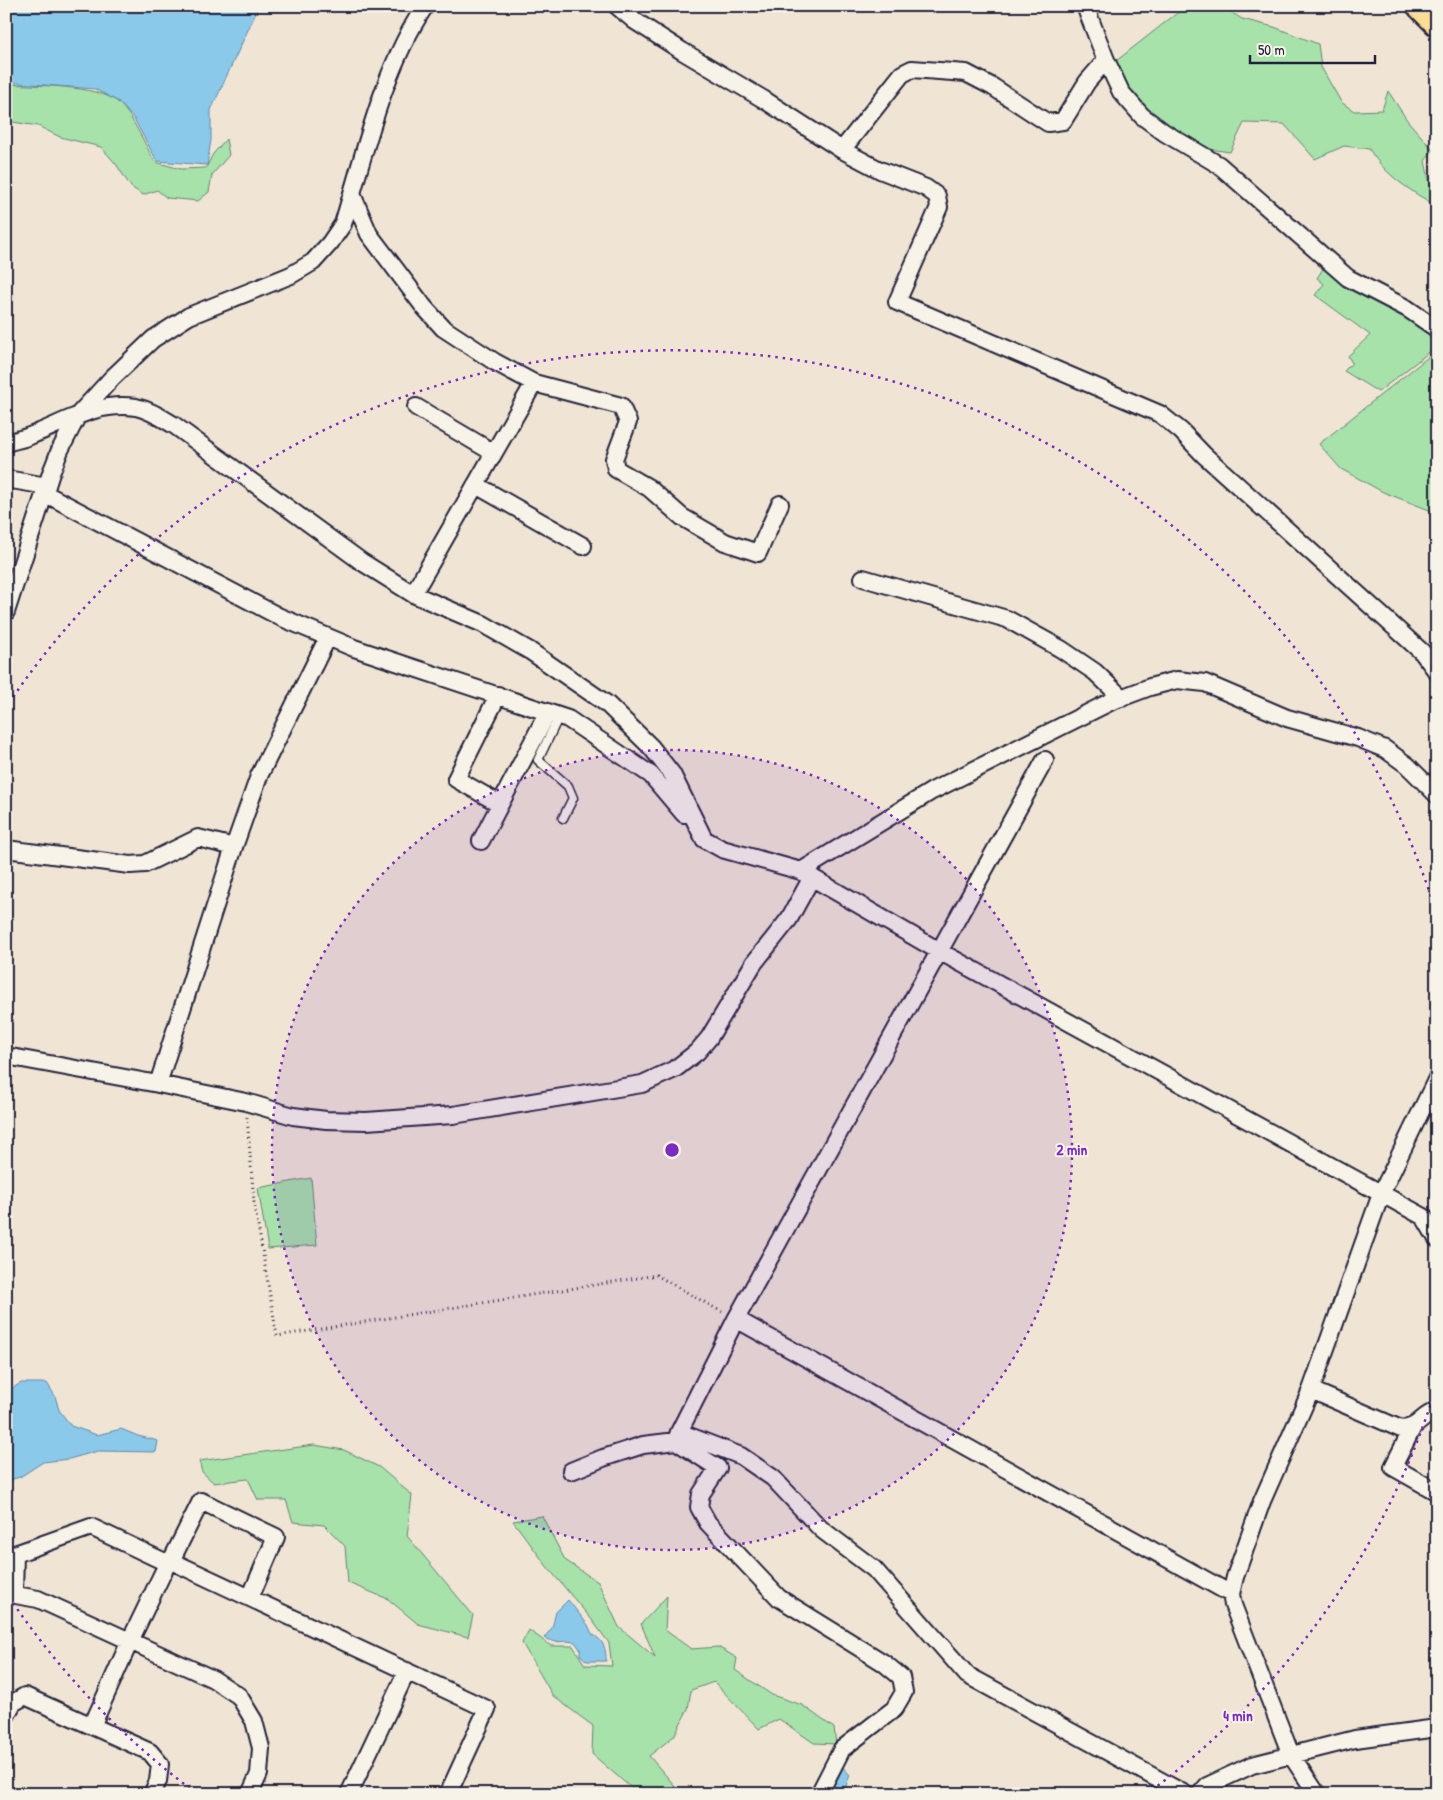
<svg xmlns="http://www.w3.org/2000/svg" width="1443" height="1800" viewBox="0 0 1443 1800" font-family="'Patrick Hand',sans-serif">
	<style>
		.green { fill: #a6e2a9; stroke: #648272 }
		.water { fill: #8bc9eb; stroke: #6186a5 }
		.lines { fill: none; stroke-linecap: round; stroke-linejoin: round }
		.service-casing { stroke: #22223b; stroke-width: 11 }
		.minor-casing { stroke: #22223b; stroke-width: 20 }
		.primary-casing { stroke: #22223b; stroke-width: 29 }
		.path { stroke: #22223b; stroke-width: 3; stroke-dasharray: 1 4; stroke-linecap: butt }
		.service { stroke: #f7f3e8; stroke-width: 8 }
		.minor { stroke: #f7f3e8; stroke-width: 16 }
		.primary { stroke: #fedd96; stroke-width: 25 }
		.ring { fill: none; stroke: #7b2cbf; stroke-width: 2.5; stroke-dasharray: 2.5 5 }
		.centre { fill: #7b2cbf; stroke: #f7f3e8; stroke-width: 2.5 }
		.ring-label { font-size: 15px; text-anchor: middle; font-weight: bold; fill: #7b2cbf; stroke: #f7f3e8; stroke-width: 4; stroke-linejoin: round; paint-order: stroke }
	</style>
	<rect width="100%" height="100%" fill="#f0e5d4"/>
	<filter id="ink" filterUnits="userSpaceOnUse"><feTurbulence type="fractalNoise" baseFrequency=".02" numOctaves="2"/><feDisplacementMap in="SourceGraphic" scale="10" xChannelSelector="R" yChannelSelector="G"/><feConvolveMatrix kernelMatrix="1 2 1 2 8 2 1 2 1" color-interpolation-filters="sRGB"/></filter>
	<g filter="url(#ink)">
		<!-- green -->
		<path class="green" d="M1186,6H1221L1242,19L1274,27L1318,44L1321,67L1341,102L1354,111L1382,110L1388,91L1407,120L1433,150L1425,161L1430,184L1437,189V206C1410,191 1385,175 1369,149L1344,146L1315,159L1284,124L1244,123L1230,152L1209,149L1165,128L1126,87L1116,61Z
			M6,84C35,86 97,84 119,103C133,116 145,145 155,162L181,169L206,168L213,154L226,139L229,155L212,175L209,192L198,201L167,198L157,190L143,195L131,187L116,164L101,147L60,137L38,126L6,121Z
			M1324,267L1437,335V346L1378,392L1344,371L1352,363L1348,356L1370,335L1315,295L1324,284L1317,278Z
			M1437,350V513L1383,492L1341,469L1319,444Z
			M311,1178L317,1245L268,1249L258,1188Z
			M314,1445L344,1450L379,1467L412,1495L407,1536L473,1615L468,1637L418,1624L388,1599L348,1583L345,1546L324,1525L293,1522L286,1500H258L248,1479L214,1483L202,1472L199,1461Z
			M542,1516L565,1560L598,1582L619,1627L655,1657L641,1624L667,1596L665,1630L691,1649L718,1647L737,1658L735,1670L772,1695L802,1705L834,1728L836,1744L814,1743L779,1719L759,1729L714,1682L691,1690L688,1709L674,1736L649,1756L681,1793L684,1794H638L592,1754L593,1726L553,1696L522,1643L529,1630L551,1646H573L585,1665L612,1666L609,1643L592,1620L549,1569L513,1521Z"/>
		<!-- water -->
		<path class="water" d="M6,6H259L211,110V140L207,165L157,161L134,119L119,102L95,89L6,82Z
			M21,1383H47L55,1396L59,1410L71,1426L97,1435L121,1429L138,1436L158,1441L156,1452L98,1451L69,1459L43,1462L20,1477L6,1481V1392Z
			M568,1600L588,1625L592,1634C604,1641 606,1648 606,1661H587L580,1655V1649L575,1642L566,1641L556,1642L544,1638L552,1628L556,1612Z
			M840,1764L850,1775L843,1794H826Z"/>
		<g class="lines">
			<defs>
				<path id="service" d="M559,716L538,760L568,786L573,798L563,818"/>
				<path id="minor" d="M617,6L635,21L682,51L763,99L842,150L880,170L926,188L937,196L939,207L897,302L1160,414L1181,431L1204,455L1422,652L1437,672
					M1085,6L1106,60L1121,92L1142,116L1165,133L1219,165L1348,278L1408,309L1437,329
					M842,150L902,74L912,69L966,73L993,87L1048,123L1063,121L1087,82L1106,60
					M352,194L369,234L424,307L443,328L495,362L534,383L621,406L628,422L614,459L616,469L649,488L682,517L725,542L758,553L780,504
					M416,407L494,453
					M6,443C15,440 24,439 32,435C66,422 97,401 136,407C150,410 162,418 174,425L362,562L413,594L483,624L530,651L607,704L651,747L672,774L704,839L722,849L801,871L932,791L1110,702L1150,687L1177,680L1205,683L1287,718L1358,738L1385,749L1407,765L1437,795
					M6,479L47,486
					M476,485L583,546
					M44,493L280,617L354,648L568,719L651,775L684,814
					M863,578L1007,619L1061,649L1095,672L1122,698
					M413,594L534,383
					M6,612L51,473L60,450L78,415L112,378L153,339L189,316L291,275L313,262L330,243L343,224C365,152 383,69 425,6
					M498,695L456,779L500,804
					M481,841L548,712
					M6,849L130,865L145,864L198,838L234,847
					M804,873L939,951L1424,1217L1437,1239
					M6,1056L158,1084L246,1102L293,1116L326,1120L366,1121L453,1115L642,1084L675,1069L697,1052L709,1038L754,963L789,919L812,877
					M158,1084L234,847L259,776L328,637
					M736,1319L1231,1594
					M1311,1390L1401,1429C1421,1428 1420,1415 1437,1411
					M1412,1429L1393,1467L1437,1492
					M679,1432L741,1456L773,1478L821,1529L874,1569L967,1675L1185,1794
					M676,1441L679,1432L736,1319L1045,760
					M571,1471L603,1458L643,1445L676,1441L718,1468L701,1494L699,1507L708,1523L779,1598L884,1663L901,1677L904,1692L894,1709L842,1749L819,1794
					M171,1561L201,1501L276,1537L250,1598
					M6,1594H10L38,1599L213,1679L239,1696L254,1721L261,1748L259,1774L250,1794
					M14,1594L15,1554L91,1527L167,1563
					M6,1716L13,1703L25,1696L150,1752L160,1764L158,1781L152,1794
					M92,1726L130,1641L169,1560L487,1709L448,1794
					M349,1794L407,1671
					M1200,1794L1207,1786L1252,1765L1355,1739L1437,1728
					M1317,1794L1291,1755L1233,1605L1231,1594L1235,1577L1262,1501L1311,1390L1381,1194L1437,1078"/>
				<path id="primary" d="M1420,6L1437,23"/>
			</defs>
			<!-- service casing -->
			<use href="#service" class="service-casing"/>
			<!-- minor casing -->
			<use href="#minor" class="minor-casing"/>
			<!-- primary casing -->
			<use href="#primary" class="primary-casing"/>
			<!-- path -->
			<path class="path" d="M247,1117L254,1202L277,1336L656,1275L722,1312"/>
			<!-- service -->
			<use href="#service" class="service"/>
			<!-- minor -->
			<use href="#minor" class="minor"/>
			<!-- primary -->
			<use href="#primary" class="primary"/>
		</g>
	</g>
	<!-- distance rings -->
	<circle cx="672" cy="1150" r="400" fill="#7b2cbf" fill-opacity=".12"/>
	<g class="ring">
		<circle cx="672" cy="1150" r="400"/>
		<path d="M1435 1391A800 800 0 0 1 1148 1793M196 1793A800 800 0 0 1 9 1597M9 703A800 800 0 0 1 1435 909"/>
	</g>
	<circle cx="672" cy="1150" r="8" class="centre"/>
	<g class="ring-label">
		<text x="1072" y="1155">2 min</text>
		<text x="1238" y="1721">4 min</text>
	</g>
	<!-- margin -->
	<rect width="1443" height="1800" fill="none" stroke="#f7f3e8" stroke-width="25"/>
	<rect x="12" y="12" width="1418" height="1775" fill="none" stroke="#22223b" stroke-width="2" filter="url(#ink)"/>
	<!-- scale -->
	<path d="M1250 55v8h125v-8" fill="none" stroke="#22223b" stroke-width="2.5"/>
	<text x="1258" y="55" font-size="15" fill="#22223b" stroke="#f7f3e8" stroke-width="4" paint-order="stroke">50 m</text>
</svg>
